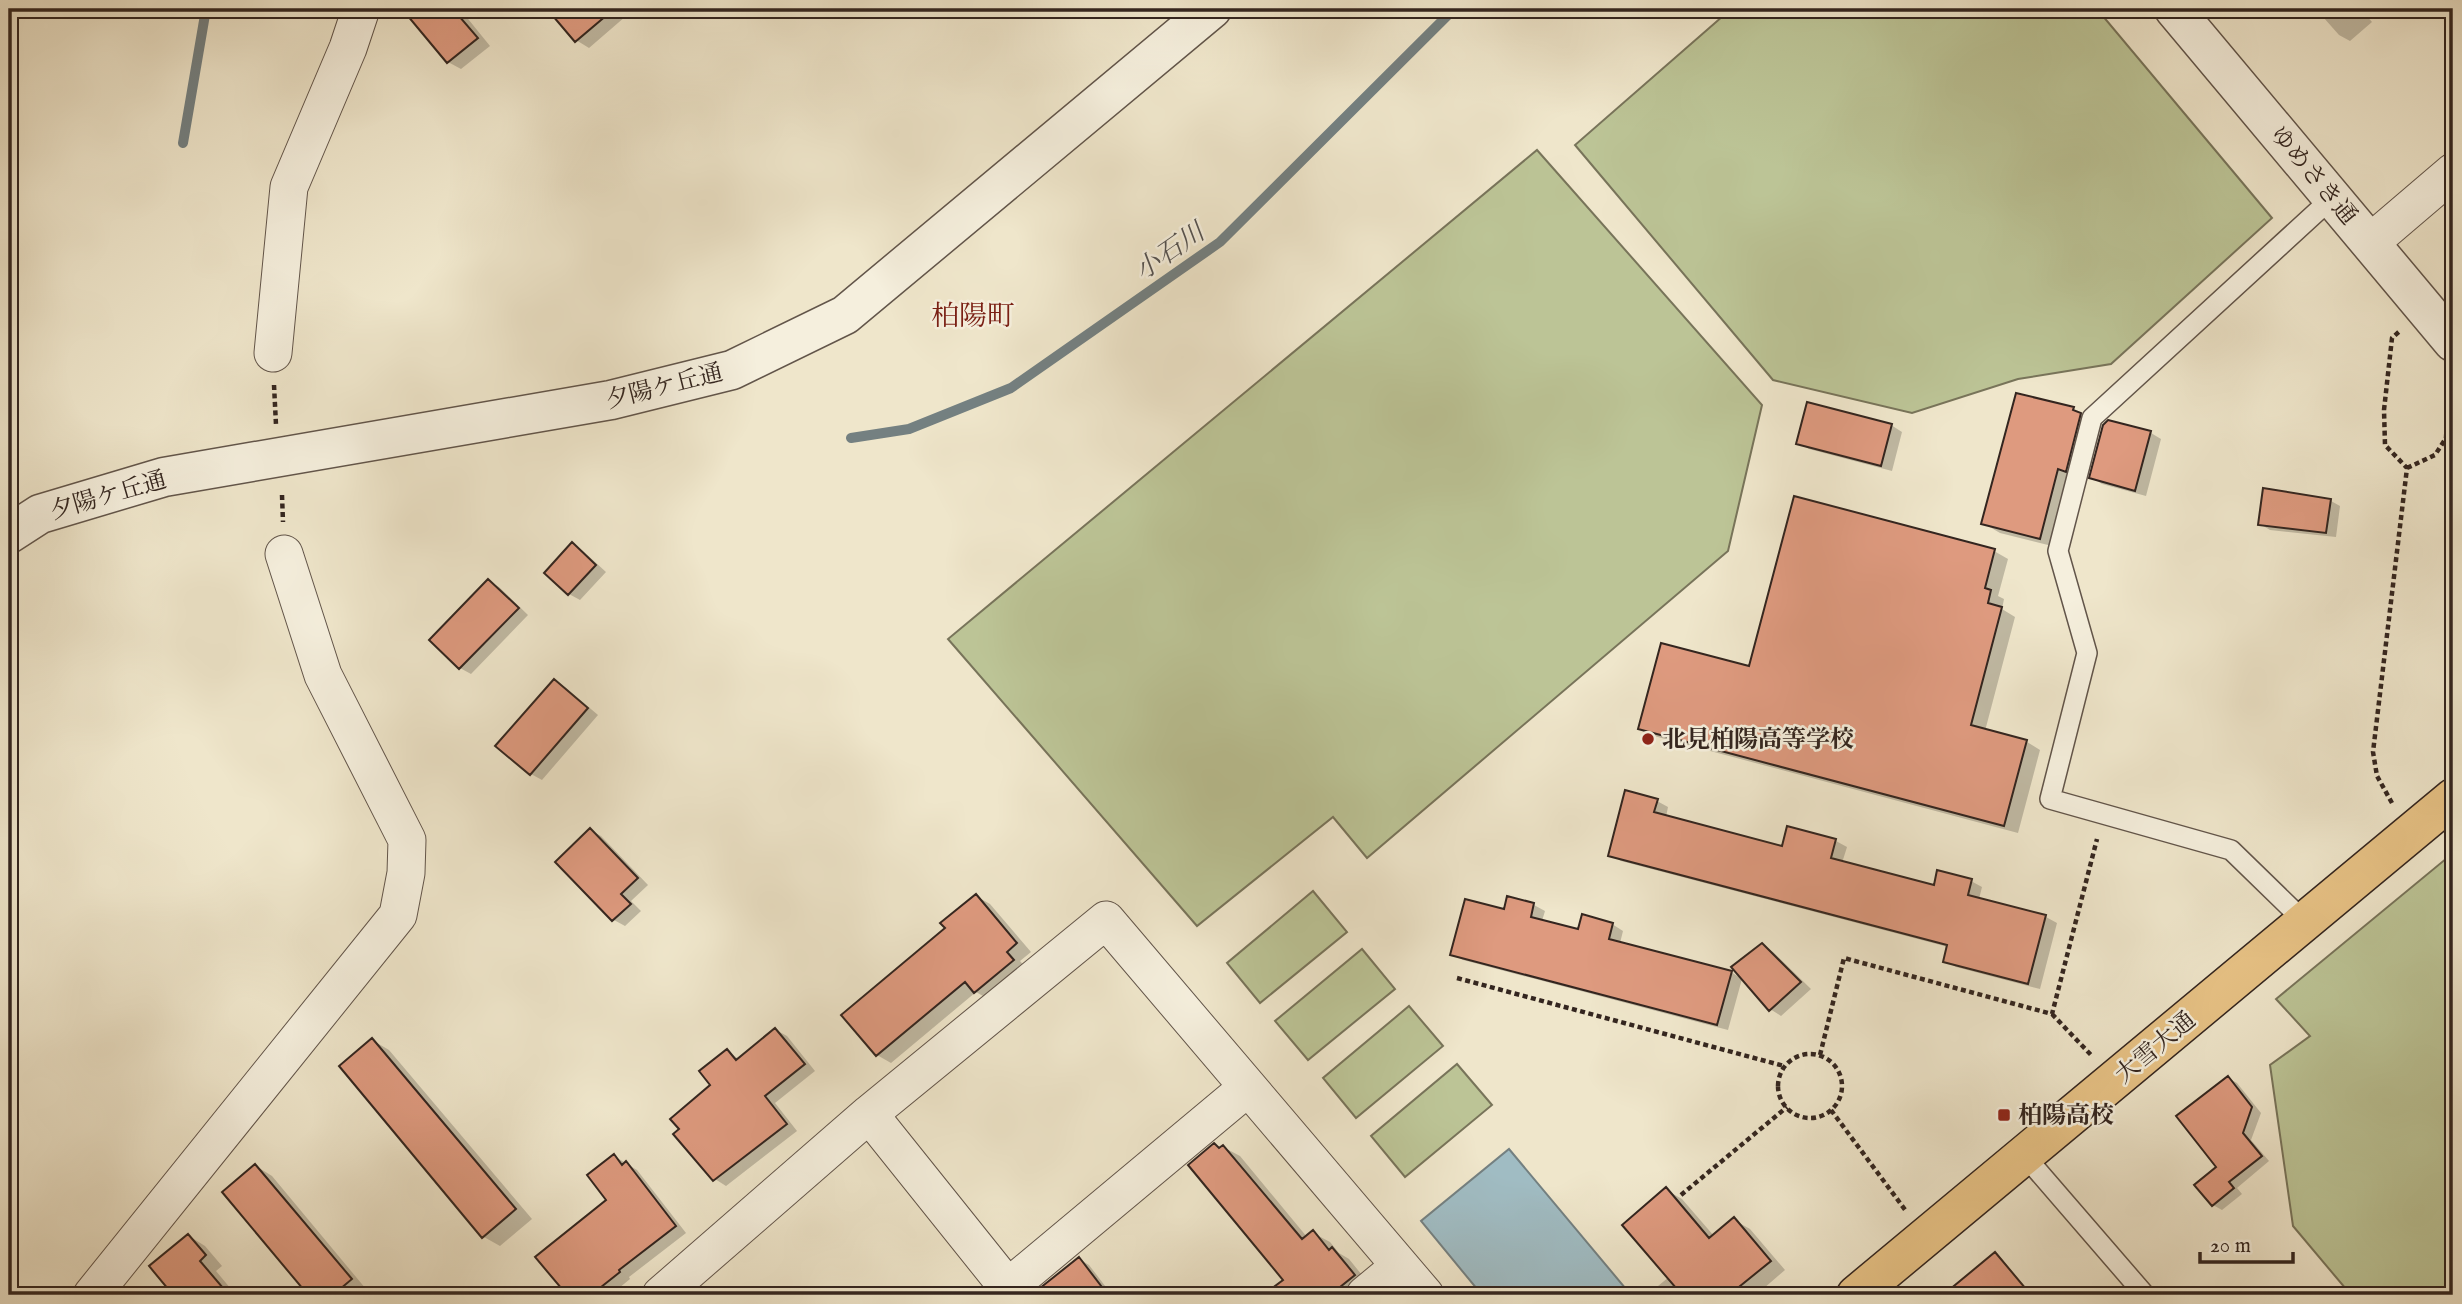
<svg xmlns="http://www.w3.org/2000/svg" width="2462" height="1304" viewBox="0 0 2462 1304" font-family="'IM FELL English','Noto Serif JP',serif">
	<style>
		.green { fill: #bcc496; stroke: #78745a; stroke-width: 2 }
		.water { fill: #a0bcc3; stroke: #748081; stroke-width: 2 }
		.shadow { fill: #0003 }
		.lines { fill: none; stroke-linecap: round; stroke-linejoin: round }
		.stream { stroke: #748081; stroke-width: 10 }
		.building { fill: #de9a7f; stroke: #33251f; stroke-width: 2 }
		.service-casing { stroke: #62554a; stroke-width: 22 }
		.minor-casing { stroke: #62554a; stroke-width: 39 }
		.tertiary-casing { stroke: #62554a; stroke-width: 41 }
		.trunk-casing { stroke: #33251f; stroke-width: 41 }
		.path { stroke: #33251f; stroke-width: 4.5; stroke-dasharray: 5 3.5; stroke-linecap: butt }
		.service { stroke: #f5efdd; stroke-width: 19 }
		.minor { stroke: #f5efdd; stroke-width: 37 }
		.tertiary { stroke: #f5efdd; stroke-width: 38 }
		.trunk { stroke: #e8c386; stroke-width: 38 }
		.poi-dot { fill: #8f2418; stroke: #f5efdd; stroke-width: 2.5 }
		.labels { text-anchor: middle; stroke-width: 5; stroke-linejoin: round; paint-order: stroke }
		.street-label { font-size: 24px; fill: #33251f; stroke: #f5efdd }
		.poi-label { font-size: 24px; font-weight: bold; fill: #33251f; stroke: #f5efdd; text-anchor: start }
		.water-label { font-size: 26px; font-style: italic; fill: #545250; stroke: #f5efdd }
		.quarter-label { font-size: 28px; fill: #7a1f14; stroke: #f5efdd }
	</style>
	<rect width="100%" height="100%" fill="#efe6cb"/>
	<filter id="stains"><feTurbulence type="fractalNoise" baseFrequency=".00286" numOctaves="4"/><feColorMatrix values="0 0 0 0 .2 0 0 0 0 .09 0 0 0 0 .02 0 0 0 .5 -.17"/></filter>
	<radialGradient id="worn" r=".72"><stop offset=".6" stop-color="#630" stop-opacity="0"/><stop offset="1" stop-color="#630" stop-opacity=".3"/></radialGradient>
	<!-- green -->
	<path class="green" d="M1731,9H2097L2272,218L2111,364L2018,379L1912,413L1773,380L1575,145Z
		M1537,150L1762,405L1728,551L1367,858L1333,817L1197,926L948,639Z
		M2453,853V1295H2351L2293,1226L2270,1065L2310,1036L2276,999Z
		M1313,891L1347,932L1260,1003L1227,963Z
		M1362,949L1395,989L1308,1060L1275,1021Z
		M1409,1006L1443,1046L1356,1118L1323,1078Z
		M1457,1064L1492,1105L1405,1177L1371,1136Z"/>
	<!-- water -->
	<path class="water" d="M1509,1149L1631,1295H1482L1421,1221Z"/>
	<!-- shadow -->
	<path class="shadow" d="M404,9H460L490,46L461,69L448,62Z
		M549,9H632L633,10L589,48L576,40Z
		M2316,9H2361L2372,22L2350,41L2339,35Z
		M2073,409L2090,419L2056,547L2000,533L1983,523Z
		M2109,422L2151,433L2161,439L2146,496L2102,484L2091,477Z
		M1891,425L1902,432L1892,471L1809,449L1798,443Z
		M2331,501L2340,506L2336,537L2270,530L2260,524Z
		M572,544L583,551L606,572L580,600L569,594Z
		M1994,551L2008,559L1998,596L2004,599L2002,609L2015,617L1985,731L2027,742L2040,750L2018,833L1654,736L1640,728L1750,668Z
		M488,581L499,587L528,615L471,674L460,668L431,640Z
		M554,681L565,687L598,715L542,780L531,774Z
		M1657,801L1668,807L1666,817L1783,848L1788,828L1836,841L1847,847L1842,863L1935,887L1971,881L1982,887L1979,899L2046,917L2057,923L2040,989L1956,967L1945,961L1948,947L1621,861L1610,855Z
		M590,830L601,836L648,885L631,901L641,911L625,926L614,920L557,862Z
		M976,896L990,904L1031,952L1020,961L1027,969L990,1000L976,992L891,1063L877,1055L947,928Z
		M1509,898L1534,905L1545,911L1542,921L1580,931L1612,924L1623,931L1620,943L1731,972L1742,979L1728,1030L1463,960L1452,954L1505,911Z
		M2453,910V920L2448,914Z
		M1762,945L1773,952L1811,989L1781,1016L1770,1009Z
		M776,1030L787,1036L815,1071L775,1103L797,1131L726,1186L715,1179L712,1085L727,1051L740,1060Z
		M372,1040L389,1050L532,1219L500,1246L484,1237Z
		M2228,1078L2237,1083L2261,1113L2251,1140L2269,1161L2237,1188L2242,1194L2222,1210L2213,1205Z
		M1214,1145L1221,1149L1223,1147L1240,1156L1307,1237L1313,1233L1330,1242L1339,1253L1349,1259L1370,1285L1358,1295H1278L1286,1280Z
		M614,1156L637,1170L686,1233L629,1277L630,1279L613,1293L615,1295H569L538,1257L609,1200Z
		M256,1166L272,1176L371,1295H311L224,1192Z
		M1666,1190L1682,1199L1714,1236L1734,1220L1750,1229L1785,1270L1756,1295H1647L1669,1277Z
		M189,1236L205,1246L222,1266L216,1271L236,1295H175L151,1267Z
		M1995,1254L2000,1257L2032,1295H1945Z
		M1079,1259L1089,1265L1112,1295H1057L1049,1283Z
		M448,1289L459,1295H441Z"/>
	<g class="lines">
		<!-- stream -->
		<path class="stream" d="M183,143L206,9
			M851,438L909,429L1011,388L1220,242L1454,9"/>
	</g>
	<!-- building -->
	<path class="building" d="M402,9H453L478,38L447,63Z
		M547,9H614L575,42Z
		M2016,393L2074,407L2073,410L2081,413L2066,472L2058,469L2040,539L1981,524Z
		M1807,402L1892,424L1881,466L1796,444Z
		M2108,420L2151,431L2135,491L2089,478L2103,425Z
		M2263,488L2331,499L2326,533L2258,525Z
		M1794,496L1995,549L1985,588L1991,590L1988,603L2002,607L1971,725L2027,740L2004,826L1638,729L1661,643L1749,666Z
		M572,542L596,565L568,595L544,573Z
		M488,579L519,608L459,669L429,640Z
		M554,679L588,708L530,775L495,746Z
		M1625,790L1658,799L1654,812L1782,846L1787,826L1836,839L1831,858L1934,885L1937,870L1972,879L1968,895L2046,915L2028,984L1943,962L1947,945L1608,856Z
		M590,828L638,878L621,894L631,904L612,921L555,862Z
		M976,894L1017,943L1007,952L1014,960L974,993L965,982L876,1056L841,1015L945,928L940,923Z
		M1507,896L1534,903L1531,917L1578,929L1582,914L1613,923L1609,939L1732,971L1717,1025L1450,955L1465,899L1504,909Z
		M1762,943L1801,982L1769,1011L1731,967Z
		M775,1028L805,1064L765,1096L787,1124L713,1181L673,1134L679,1129L670,1119L710,1085L699,1071L727,1049L736,1060Z
		M372,1038L516,1209L482,1238L339,1066Z
		M2228,1076L2252,1107L2243,1133L2262,1156L2229,1182L2234,1188L2212,1206L2194,1185L2216,1167L2176,1116Z
		M1214,1143L1219,1148L1223,1145L1302,1239L1313,1230L1329,1250L1332,1247L1355,1275L1330,1295H1263L1283,1280L1188,1165Z
		M614,1154L622,1165L626,1161L676,1226L619,1270L620,1272L591,1295H567L535,1257L606,1200L587,1175Z
		M255,1164L352,1279L333,1295H308L222,1192Z
		M1666,1187L1709,1238L1734,1217L1771,1261L1729,1295H1682L1622,1225Z
		M188,1234L206,1255L200,1261L229,1295H173L149,1266Z
		M1995,1252L2031,1295H1943Z
		M1079,1257L1108,1295H1034L1035,1292Z"/>
	<g class="lines">
		<defs>
			<path id="service" d="M2305,922L2231,850L2050,799L2087,653L2058,551L2092,418L2333,197
				M2024,1155L2145,1295"/>
			<path id="minor" d="M2371,242L2453,172
				M273,353L289,187L348,48L361,9
				M869,1114L1014,1295
				M92,1295L398,915L406,873L407,840L323,675L284,554
				M661,1295L869,1114L1106,920L1425,1295
				M999,1295L1247,1088
				M1365,1295L1400,1266"/>
			<path id="tertiary" d="M2174,9L2453,342
				M9,534L40,514L164,477L611,400L732,370L845,315L1212,9"/>
			<path id="trunk" d="M1856,1295L2453,798"/>
		</defs>
		<!-- service casing -->
		<use href="#service" class="service-casing"/>
		<!-- minor casing -->
		<use href="#minor" class="minor-casing"/>
		<!-- tertiary casing -->
		<use href="#tertiary" class="tertiary-casing"/>
		<!-- trunk casing -->
		<use href="#trunk" class="trunk-casing"/>
		<!-- path -->
		<path class="path" d="M274,385L276,425
			M2407,468L2435,455L2446,438L2448,401L2453,397
			M282,495L283,522
			M2392,803L2377,776L2373,752L2407,468L2385,445L2384,410L2392,338L2401,330
			M1457,978L1784,1066
			M2052,1014L2092,1056
			M1778 1086a32 32 0 1 1 64 0a32 32 0 1 1-64 0Z
			M1820,1055L1844,958L2052,1014L2097,839
			M1831,1110L1906,1211
			M1681,1195L1787,1107"/>
		<!-- service -->
		<use href="#service" class="service"/>
		<!-- minor -->
		<use href="#minor" class="minor"/>
		<!-- tertiary -->
		<use href="#tertiary" class="tertiary"/>
		<!-- trunk -->
		<use href="#trunk" class="trunk"/>
	</g>
	<!-- markers -->
	<g class="poi-dot">
		<circle cx="1648" cy="739" r="7"/>
		<rect x="1997" y="1108" width="14" height="14" rx="3.5"/>
	</g>
	<g class="labels">
		<!-- street labels -->
		<g class="street-label">
			<text transform="translate(2314 175) rotate(50)" y="8">ゆめさき通</text>
			<text transform="translate(664 386) rotate(-14)" y="8">夕陽ケ丘通</text>
			<text transform="translate(108 495) rotate(-16)" y="8">夕陽ケ丘通</text>
			<text transform="translate(2155 1047) rotate(-40)" y="8">大雪大通</text>
		</g>
		<!-- poi labels -->
		<g class="poi-label">
			<text x="1662" y="747">北見柏陽高等学校</text>
			<text x="2018" y="1123">柏陽高校</text>
		</g>
		<!-- water labels -->
		<g class="water-label">
			<text transform="translate(1169 251) rotate(-35)" y="9">小石川</text>
		</g>
		<!-- quarter labels -->
		<g class="quarter-label">
			<text x="973" y="325">柏陽町</text>
		</g>
	</g>
	<!-- margin -->
	<rect width="2462" height="1304" fill="none" stroke="#efe6cb" stroke-width="35"/>
	<rect x="10" y="10" width="2441" height="1283" fill="none" stroke="#33251f" stroke-width="3.5"/>
	<rect x="18" y="18" width="2427" height="1269" fill="none" stroke="#33251f" stroke-width="2"/>
	<!-- scale -->
	<path d="M2200 1252v10h93v-10" fill="none" stroke="#33251f" stroke-width="3.5"/>
	<text x="2210" y="1252" font-size="21" fill="#33251f" stroke="#f5efdd" stroke-width="5" paint-order="stroke">20 m</text>
	<rect width="100%" height="100%" filter="url(#stains)"/>
	<rect width="100%" height="100%" fill="url(#worn)"/>
</svg>
